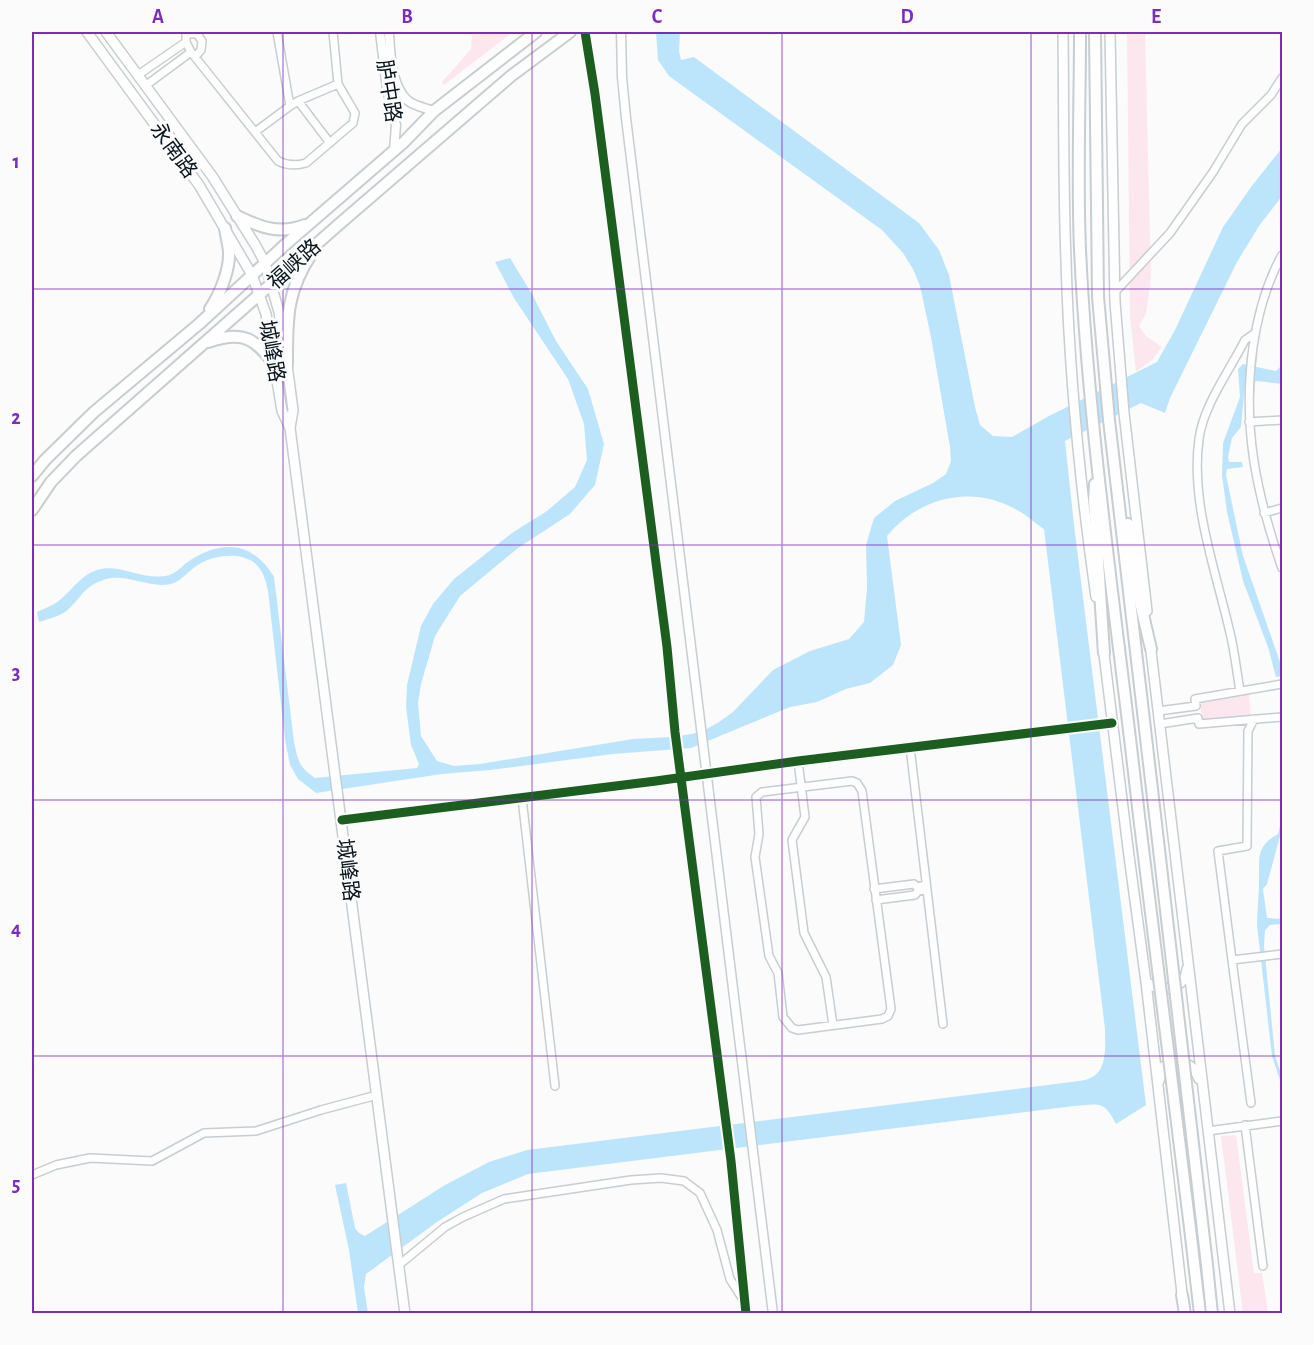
<svg xmlns="http://www.w3.org/2000/svg" width="1314" height="1345" viewBox="0 0 1314 1345" font-family="'Alegreya Sans','Noto Sans SC',sans-serif">
	<style>
		.green { fill: #fde7ef }
		.water { fill: #bce5fc }
		.lines { fill: none; stroke-linecap: round; stroke-linejoin: round }
		.minor-casing { stroke: #c7cdd0; stroke-width: 10 }
		.tertiary-casing { stroke: #c7cdd0; stroke-width: 11 }
		.secondary-casing { stroke: #c7cdd0; stroke-width: 12 }
		.trunk-casing { stroke: #c7cdd0; stroke-width: 14 }
		.minor { stroke: #fefefe; stroke-width: 7 }
		.tertiary { stroke: #fefefe; stroke-width: 8 }
		.secondary { stroke: #fefefe; stroke-width: 9 }
		.trunk { stroke: #fefefe; stroke-width: 10 }
		.trunk-bridge-casing { stroke: #c7cdd0; stroke-width: 14; stroke-linecap: butt }
		.trunk-bridge { stroke: #fefefe; stroke-width: 10 }
		.cycleway-casing { stroke: #fbfbfb; stroke-width: 13 }
		.cycleway { stroke: #1b5e20; stroke-width: 9 }
		.grid { fill: none; stroke: #7b2cbf; stroke-width: 1.5; stroke-opacity: 0.55 }
		.labels { text-anchor: middle; stroke-width: 6; stroke-linejoin: round; paint-order: stroke }
		.street-label { font-size: 21px; fill: #0a171e; stroke: #fbfbfb }
		.neatline { fill: none; stroke: #7b2cbf; stroke-width: 2 }
		.grid-label { font-size: 20px; text-anchor: middle; font-weight: bold; fill: #7b2cbf }
	</style>
	<rect width="100%" height="100%" fill="#fbfbfb"/>
	<!-- green -->
	<path class="green" d="M472,32H513L444,85L442,82L471,49Z
		M1127,32H1145L1151,278L1146,314L1139,326L1146,336L1162,347L1151,361L1136,372L1130,317Z
		M1249,694L1251,716L1202,720L1200,702Z
		M1236,1135L1254,1273H1262L1268,1313H1243L1221,1136Z"/>
	<!-- water -->
	<path class="water" d="M656,32H680L679,51L681,60L694,57L919,223L939,250L949,275L975,407L980,425L993,436L1012,437L1047,417L1157,362L1175,330L1223,227L1251,187L1282,148V196L1259,226L1237,262L1170,398L1165,413L1141,403L1065,441L1074,525L1146,1105L1116,1124C1104,1100 1099,1104 1074,1106L528,1174L482,1193L437,1222L366,1274L364,1287L368,1313H358L349,1250L335,1185L346,1183L355,1228L359,1233L365,1236L445,1185L489,1162L527,1150L1071,1082C1077,1081 1085,1081 1090,1078C1108,1071 1105,1045 1105,1029L1044,529C1035,523 1027,515 1017,510C972,484 919,497 887,536L901,645L893,665L870,683L846,689L817,702L790,707L691,748L613,754L490,770L442,774L316,793L298,779L290,765L285,739L268,591C266,583 265,576 260,569C248,551 218,554 201,563C191,568 182,581 171,584C148,589 125,572 103,580C82,587 80,601 65,612C57,617 48,619 39,622L37,612C45,608 55,605 61,599C74,588 80,576 97,570C119,563 142,580 165,576C176,575 182,565 192,559C225,539 254,543 274,577L294,742C298,761 299,767 315,778L417,768L419,764L411,745L406,707L407,685L421,626L433,604L454,579L512,533L547,511L575,487L587,460L584,424L568,379L514,298L495,262L510,258L532,294L556,341L588,389L604,444L595,485L570,514L518,548L460,596L435,636L421,684L418,703L421,736L437,761L454,766L480,764L633,739L671,737L692,734L705,730L719,722L733,712L773,670L810,651L849,639L864,622L867,588L866,545L874,518L895,501L933,483L946,474L951,461L950,447L931,337L920,286L913,269L903,253L882,230L669,76L658,60Z
		M1243,364L1276,371L1282,365V384L1258,381L1245,383L1241,427L1232,438L1228,457L1229,462H1242L1243,467L1227,469L1226,475L1243,556L1280,662L1282,676L1276,677L1268,647L1243,581L1227,512L1222,475L1223,443L1240,397L1238,369Z
		M1282,723V829L1267,884L1263,889L1267,918L1282,919V924L1270,925L1265,930L1264,946L1275,1055L1282,1077V1086L1272,1056L1257,925C1257,911 1259,896 1259,882C1260,860 1254,847 1278,834L1280,825Z"/>
	<g class="lines">
		<defs>
			<path id="minor" d="M186,32V42L191,52L278,161C288,166 296,166 306,163L353,123L355,113L338,84L333,32
				M277,32L290,106L298,101L330,143
				M186,34H197L202,41L201,50L195,57
				M138,75L186,42
				M145,86L191,52
				M298,101L338,84
				M255,132L290,106
				M1282,255C1266,284 1258,313 1253,347C1242,426 1256,493 1282,568
				M1114,293L1170,233L1213,172L1242,124L1271,95L1282,78
				M1249,422L1282,420
				M1264,513L1282,508
				M1240,691C1237,673 1235,655 1231,637C1217,574 1190,504 1199,439C1203,406 1230,370 1245,340L1255,333
				M1158,711L1196,706L1195,699L1282,684
				M1254,719L1248,731L1247,846L1218,851L1232,960L1282,954
				M1160,724L1198,718L1199,724L1282,717
				M910,747L943,1024
				M798,761L805,817L792,840L804,933L826,977L833,1025
				M852,781L857,783L862,791L891,1009L888,1016L882,1019L798,1030L792,1028L783,1017L778,973L769,956L755,857L759,834L756,797L762,792Z
				M522,798L555,1086
				M874,889L914,884L917,887L926,885
				M876,900L915,895L918,891L927,890
				M1232,960L1251,1103
				M1245,1125L1263,1266
				M1208,1131L1282,1121
				M32,1175L56,1165L90,1158L152,1161L204,1133L256,1131L321,1110L377,1095
				M399,1265L445,1227L463,1217L504,1199L631,1180L661,1178L684,1181L700,1193L717,1230L730,1279L744,1301"/>
			<path id="tertiary" d="M380,32L387,89L396,125L394,151
				M389,32C390,52 391,85 407,100C414,106 425,108 434,111
				M585,32L595,94L667,647L675,732L731,1161L746,1314
				M621,32L622,77L626,118L773,1314
				M342,820L656,781L798,761L1100,725"/>
			<path id="secondary" d="M87,32L199,185L252,275L266,314L282,411L290,428
				M106,32L212,176L256,246L265,263L279,312L284,343
				M1063,32C1064,108 1063,184 1066,260C1069,372 1080,485 1096,597
				M1110,32L1115,302L1124,413L1147,611
				M286,357L293,410L290,428L405,1314
				M1150,643L1230,1314
				M1103,646L1129,856L1146,982L1183,1302
				M1146,982C1160,994 1185,990 1187,969
				M1159,1081L1163,1067L1175,1060C1187,1063 1194,1066 1199,1079"/>
			<path id="trunk" d="M1080,32C1080,104 1077,177 1080,250C1089,439 1118,627 1139,816
				M1095,32L1098,297L1109,420L1155,815
				M237,216C260,227 279,235 305,225
				M210,309C220,294 230,270 229,251C228,243 226,235 225,228
				M208,342C244,330 254,338 276,366
				M287,364C287,319 286,292 312,253
				M32,476L45,460L94,412L199,324L286,244L404,142L434,111L536,32
				M1095,484L1094,500L1104,653
				M32,510L51,482L76,456L337,226L511,76L570,32
				M1128,524L1141,606L1151,649
				M1190,1228L1200,1314
				M1207,1265L1212,1314
				M1182,1295L1185,1314"/>
		</defs>
		<!-- minor casing -->
		<use href="#minor" class="minor-casing"/>
		<!-- tertiary casing -->
		<use href="#tertiary" class="tertiary-casing"/>
		<!-- secondary casing -->
		<use href="#secondary" class="secondary-casing"/>
		<!-- trunk casing -->
		<use href="#trunk" class="trunk-casing"/>
		<!-- minor -->
		<use href="#minor" class="minor"/>
		<!-- tertiary -->
		<use href="#tertiary" class="tertiary"/>
		<!-- secondary -->
		<use href="#secondary" class="secondary"/>
		<!-- trunk -->
		<use href="#trunk" class="trunk"/>
		<defs>
			<path id="trunk-bridge" d="M1155,815L1207,1265
				M1139,816L1190,1228"/>
		</defs>
		<!-- trunk-bridge casing -->
		<use href="#trunk-bridge" class="trunk-bridge-casing"/>
		<!-- trunk-bridge -->
		<use href="#trunk-bridge" class="trunk-bridge"/>
		<defs>
			<path id="cycleway" d="M585,32L595,94L667,647L675,732L731,1161L746,1314
				M342,820L656,781L798,761L1112,723"/>
		</defs>
		<!-- cycleway casing -->
		<use href="#cycleway" class="cycleway-casing"/>
		<!-- cycleway -->
		<use href="#cycleway" class="cycleway"/>
	</g>
	<!-- grid -->
	<path class="grid" d="M283,32V1314M532,32V1314M782,32V1314M1031,32V1314M32,289H1282M32,545H1282M32,800H1282M32,1056H1282"/>
	<g class="labels">
		<!-- street labels -->
		<g class="street-label">
			<text transform="translate(389 91) rotate(81)" y="7">胪中路</text>
			<text transform="translate(174 150) rotate(54)" y="7">永南路</text>
			<text transform="translate(294 264) rotate(-42)" y="7">福峡路</text>
			<text transform="translate(272 351) rotate(80)" y="7">城峰路</text>
			<text transform="translate(348 870) rotate(83)" y="7">城峰路</text>
		</g>
	</g>
	<!-- border -->
	<rect width="1314" height="1345" fill="none" stroke="#fbfbfb" stroke-width="66"/>
	<rect x="33" y="33" width="1248" height="1279" class="neatline"/>
	<g class="grid-label">
		<text x="158" y="23">A</text>
		<text x="407" y="23">B</text>
		<text x="657" y="23">C</text>
		<text x="907" y="23">D</text>
		<text x="1156" y="23">E</text>
		<text x="16" y="168">1</text>
		<text x="16" y="424">2</text>
		<text x="16" y="679">3</text>
		<text x="16" y="935">4</text>
		<text x="16" y="1191">5</text>
	</g>
</svg>
